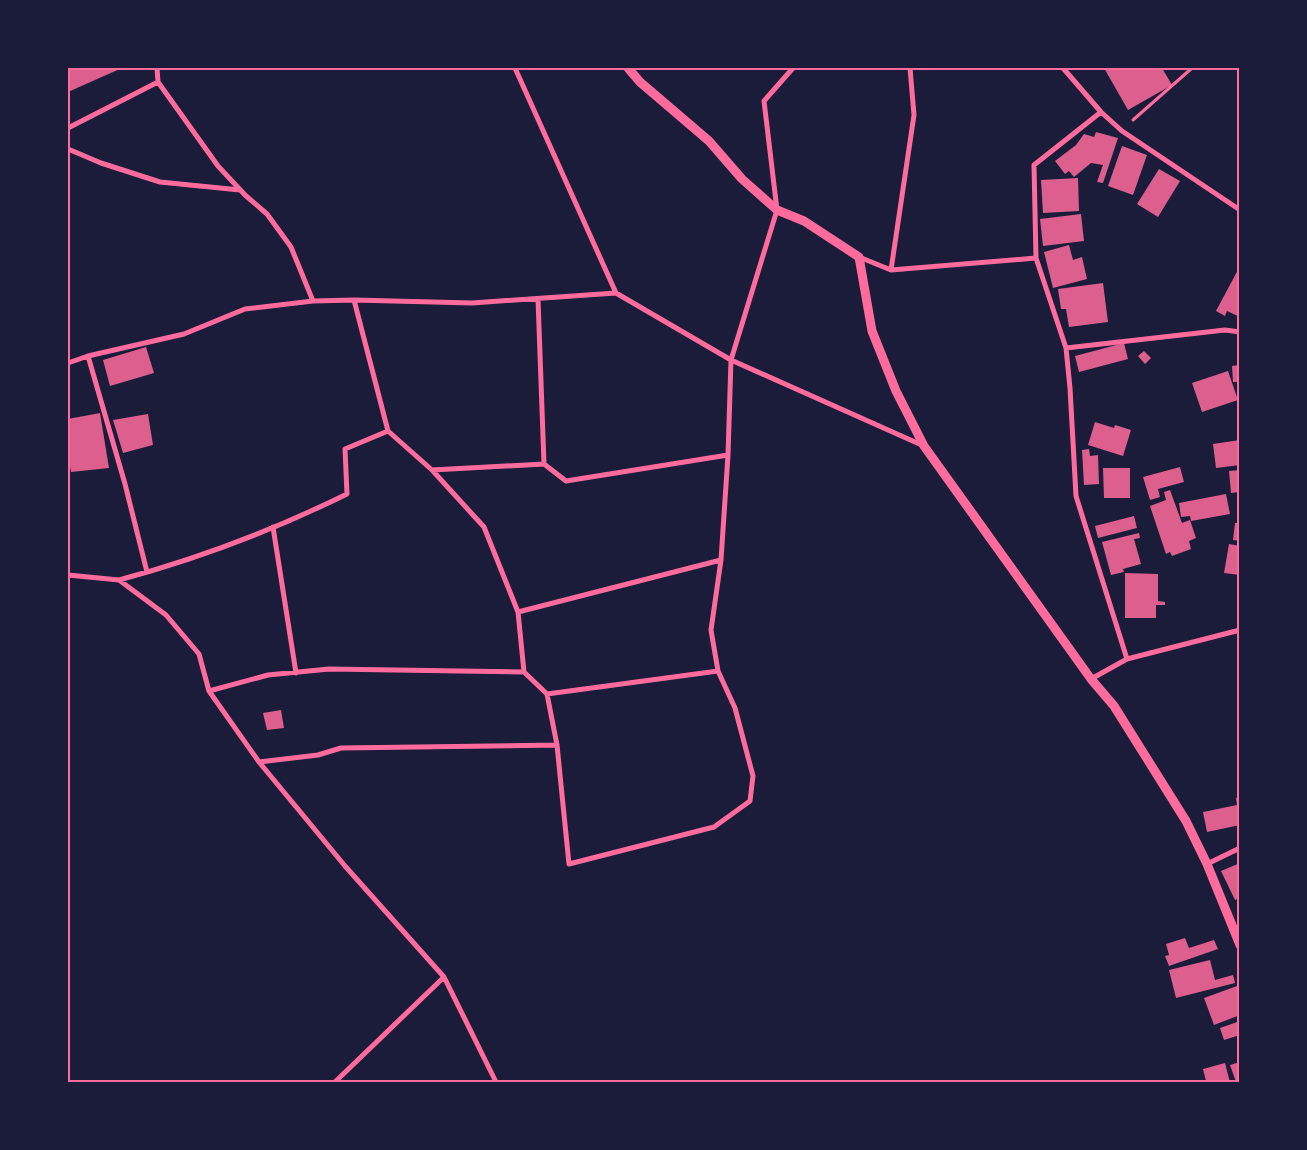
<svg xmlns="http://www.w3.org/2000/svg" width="1307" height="1150" viewBox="0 0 1307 1150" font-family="Lato,sans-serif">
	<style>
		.building { fill: #dd5f8e }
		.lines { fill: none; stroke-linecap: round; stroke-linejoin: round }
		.path { stroke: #ff6b9d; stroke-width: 3 }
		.minor { stroke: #ff6b9d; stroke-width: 5 }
		.tertiary { stroke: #ff6b9d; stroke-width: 9 }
		.neatline { fill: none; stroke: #ff6b9d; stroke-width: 2 }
	</style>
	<rect width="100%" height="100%" fill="#1b1b3a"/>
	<!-- building -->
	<path class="building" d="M68,68H122L68,92Z
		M1104,68H1162L1172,85L1128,110Z
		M1096,132L1118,138L1103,183L1097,182L1103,165L1091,163L1074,177L1069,171L1065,174L1055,161L1076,145L1084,134L1094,137Z
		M1122,146L1147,155L1133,195L1108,186Z
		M1159,169L1180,181L1158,217L1137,204Z
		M1078,178L1079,211L1043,213L1041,180Z
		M1081,214L1084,241L1043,246L1040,219Z
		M1069,245L1073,260L1082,257L1087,279L1053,288L1044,252Z
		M1240,266V317L1227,311L1225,316L1216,311Z
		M1103,283L1108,322L1069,327L1066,309H1061L1058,289Z
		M1124,343L1128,359L1079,372L1075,356Z
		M146,347L154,373L110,386L103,360Z
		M1144,351L1151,358L1145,364L1138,356Z
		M1240,365V382H1233L1232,366Z
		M1228,371L1238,400L1202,412L1192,383Z
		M100,413L109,468L71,472L68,456V419Z
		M148,414L153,445L123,453L113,420Z
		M1095,422L1114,428L1115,425L1131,430L1123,456L1088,445Z
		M1240,440V465L1216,468L1213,444Z
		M1089,449L1090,456L1098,455L1099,484L1084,485L1082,450Z
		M1180,467L1184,482L1158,489L1160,497L1150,500L1143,477Z
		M1103,468H1130V498H1104Z
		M1240,470V492L1231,493L1229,471Z
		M1170,490L1182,523L1190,520L1196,538L1189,541L1191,549L1172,556L1170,552L1166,554L1150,506L1166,500L1164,492Z
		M1226,494L1230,514L1191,521L1190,516L1181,517L1179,503Z
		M1134,516L1137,528L1098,538L1095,526Z
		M1235,523H1240V541L1233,540Z
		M1139,533L1140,538L1134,539L1141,564L1123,569L1124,572L1111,575L1102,542Z
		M1229,544L1240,546V575L1224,573Z
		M1125,573L1158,574V601L1165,602V605H1156V618H1125Z
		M281,710L284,728L267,730L263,713Z
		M1240,797V825L1207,832L1203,812L1237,805L1236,798Z
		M1240,863V898L1235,900L1221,871Z
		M1185,938L1189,948L1214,940L1218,949L1169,966L1165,956L1169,955L1166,944Z
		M1210,960L1215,980L1233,975L1235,983L1176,998L1169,970Z
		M1237,986L1240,992V1015L1214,1025L1204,998Z
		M1240,1021V1035L1224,1040L1220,1028Z
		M1240,1062V1082H1236L1230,1065Z
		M1225,1063L1230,1082H1202L1206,1081L1203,1069Z"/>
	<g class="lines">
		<!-- path -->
		<path class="path" d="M1133,120L1192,68"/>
		<!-- minor -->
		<path class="minor" d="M515,68L616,293L731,360L777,210L764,101L793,68
			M1063,68L1101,112L1122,131L1240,210
			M158,82L218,166L245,195L267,214L291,247L313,301
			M1101,112L1034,165L1036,258L1066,348L1070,388L1076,496L1127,659
			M68,128L158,82L157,68
			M68,149L101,163L160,182L240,190
			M859,257L891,270L914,115L910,68
			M891,270L1036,258
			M538,299L544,464L566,481L728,455L731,360L924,446
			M354,300L472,303L616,293
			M1066,348L1225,330L1240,332
			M88,356L125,484L147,572
			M68,363L88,356L184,334L245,309L313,301L354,300L388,431L345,449L347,494C274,530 197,559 119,580
			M432,470L544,464
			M273,527L296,673
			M68,575L119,580L166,615L199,654L209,691L259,762L345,866L444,977L496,1082
			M518,612L721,560
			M1091,679L1127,659L1240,630
			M209,691L268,675L329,669L524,672L518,612L484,527L432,470L388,431
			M547,694L718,671
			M557,745L569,864L714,827L750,801L753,776L735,708L718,671L711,630L721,560L728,455
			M259,762L318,755L341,748L557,745L547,694L524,672
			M1207,864L1240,848
			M335,1082L444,977"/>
		<!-- tertiary -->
		<path class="tertiary" d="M628,68L640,82L709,141L742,179L777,210L804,221L859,257L872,331L896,391L924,446L1091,679L1114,706L1186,821L1207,864L1240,945"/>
	</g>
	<!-- border -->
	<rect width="1307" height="1150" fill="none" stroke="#1b1b3a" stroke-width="138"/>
	<rect x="69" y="69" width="1169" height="1012" class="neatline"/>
</svg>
